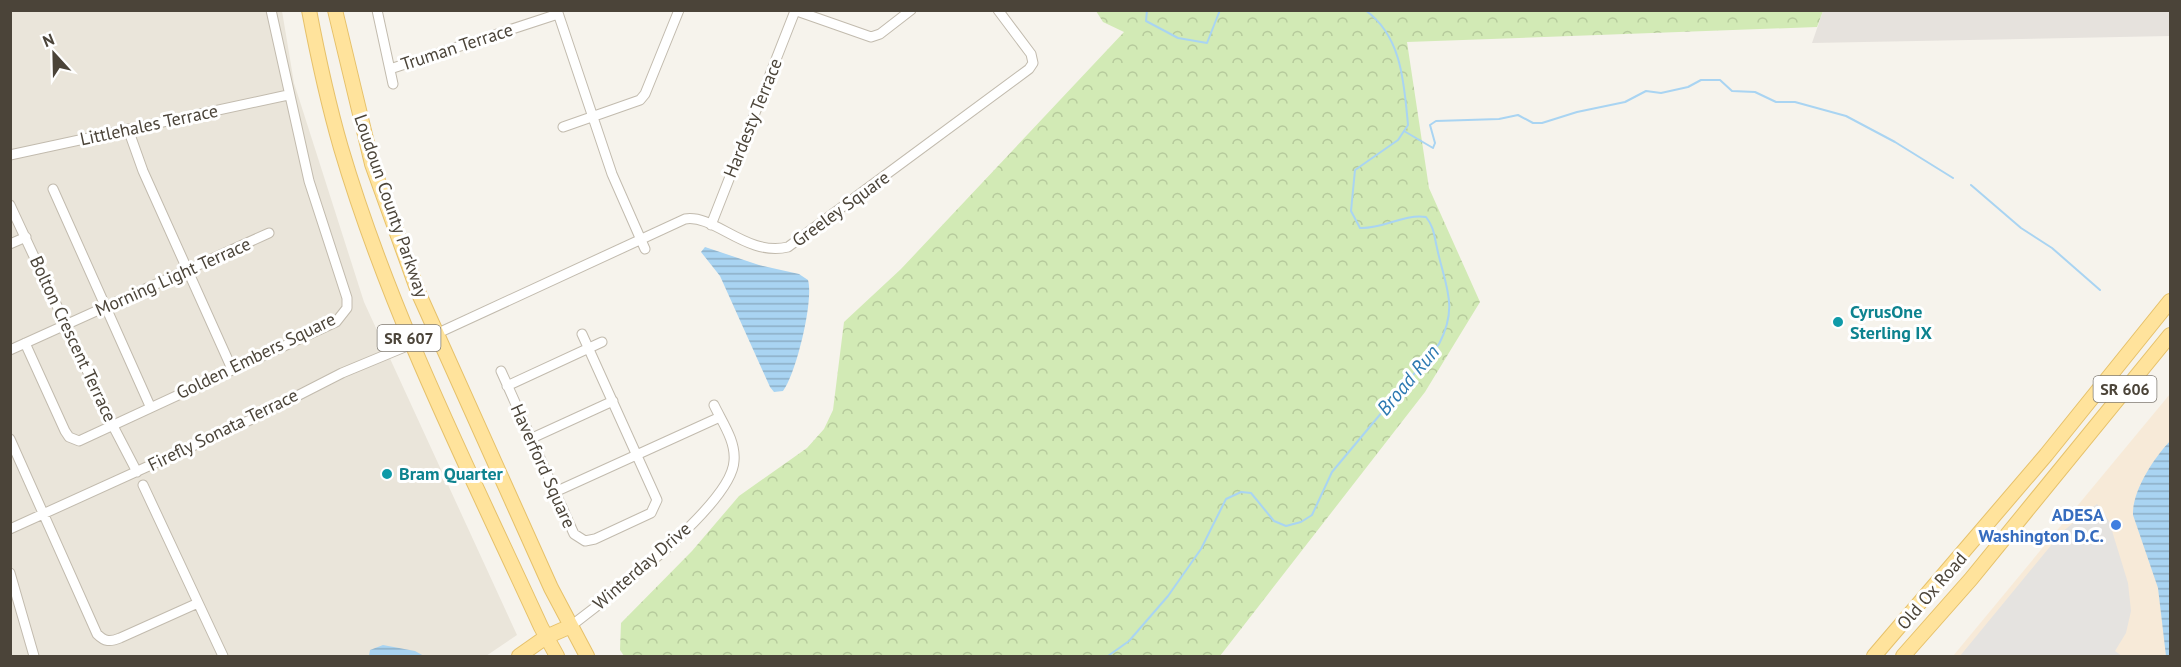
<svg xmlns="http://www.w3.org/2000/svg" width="2181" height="667" viewBox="0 0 2181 667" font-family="'PT Sans',sans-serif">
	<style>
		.residential { fill: #eae5da }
		.commercial { fill: #f7ead8 }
		.industrial { fill: #e6e2dd }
		.forest { fill: url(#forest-crowns) }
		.parking { fill: #e5e3e0 }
		.water { fill: url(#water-rules) }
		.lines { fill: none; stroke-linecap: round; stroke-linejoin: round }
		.stream { stroke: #a9d4f2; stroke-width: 2 }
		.street-casing { stroke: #c2bbae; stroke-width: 11 }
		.primary-casing { stroke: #e6c16a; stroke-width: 16 }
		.street { stroke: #fff; stroke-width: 9 }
		.primary { stroke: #ffe39c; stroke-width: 14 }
		.culture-dot { fill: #0f9aa8; stroke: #fff; stroke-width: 2 }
		.shop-dot { fill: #3f7fe0; stroke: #fff; stroke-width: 2 }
		.labels { text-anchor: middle; stroke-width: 6; stroke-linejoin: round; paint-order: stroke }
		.shield { fill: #fff; stroke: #817c74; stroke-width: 1.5 }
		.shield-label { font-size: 16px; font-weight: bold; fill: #4b4439 }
		.street-label { font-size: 18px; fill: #4b4439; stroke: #fff }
		.culture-label { font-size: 18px; font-weight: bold; fill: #0d838f; stroke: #fff; text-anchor: start }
		.shop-label { font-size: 18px; font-weight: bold; fill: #366cbe; stroke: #fff; text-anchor: end }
		.water-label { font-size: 20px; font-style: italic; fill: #2e7ab2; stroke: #fff }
	</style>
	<defs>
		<pattern id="forest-crowns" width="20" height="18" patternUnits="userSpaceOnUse" patternTransform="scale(1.5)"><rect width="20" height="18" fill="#d2eab5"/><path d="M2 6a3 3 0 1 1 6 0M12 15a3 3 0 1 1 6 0" fill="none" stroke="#b6ca9c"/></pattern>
		<pattern id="water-rules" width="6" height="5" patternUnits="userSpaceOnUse" patternTransform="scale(1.5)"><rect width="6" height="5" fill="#a9d4f2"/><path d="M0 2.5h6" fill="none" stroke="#8caec5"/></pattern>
	</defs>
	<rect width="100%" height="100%" fill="#f6f3ec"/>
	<!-- residential -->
	<path class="residential" d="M10,11H282L294,83L364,302L517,635L486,656H11Z"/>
	<!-- commercial -->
	<path class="commercial" d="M2170,394V656H1953Z"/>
	<!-- industrial -->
	<path class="industrial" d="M1823,11H2170V36L1812,43Z"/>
	<!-- forest -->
	<path class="forest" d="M1096,11H1823L1817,27L1407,42L1429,188L1480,302L1425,392L1220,656H624L620,650L621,623L692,551L739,496L807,448L824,429L833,410L844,322L901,269L1124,32L1103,22Z"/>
	<!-- parking -->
	<path class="parking" d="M2097,504L2109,521L2128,583L2131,611L2126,633L2115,651L2122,656H1960L2062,532Z"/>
	<!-- water -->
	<path class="water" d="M705,247L759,265L799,274L808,280C814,300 796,374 783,391L774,392L770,387L720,276L701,252Z
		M2170,441V656H2166L2158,588L2133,515C2132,491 2154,458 2170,441Z
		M383,645L415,651L424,656H369L370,650Z"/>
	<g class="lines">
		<!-- stream -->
		<path class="stream" d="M1147,10L1146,21L1178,38L1207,43L1220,10
			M1404,131L1433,148L1435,143L1430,125L1436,121L1499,119L1518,115L1533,123H1542L1577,112L1625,102L1646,91L1661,93L1688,87L1701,80H1720L1732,91L1755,92L1776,102H1795L1846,116L1895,142L1953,178
			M1971,185L2021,228L2052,248L2100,290
			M2170,384V392
			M1108,656L1129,641L1168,596L1201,549L1226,499L1241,492L1251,493L1274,521L1286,526L1301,522L1312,515L1332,472L1439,344C1459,306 1445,286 1437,248C1434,235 1434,227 1426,217C1402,214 1384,229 1360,228L1351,211L1355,170L1398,140L1408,125C1404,83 1402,36 1365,10"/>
		<defs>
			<path id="street" d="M377,10L393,84
				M557,10L612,174L645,249
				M794,10L871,37L880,34L911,10
				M390,69L558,14
				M563,127L640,100L645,94L679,10
				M128,129L143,171L232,369
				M10,155L288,95
				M53,189L150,406
				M10,205L112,424L137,472
				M711,225L795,11
				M10,244L26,237
				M25,343L65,431L69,437L79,441L336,322L347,308V298L309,181L271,10
				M10,350L269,233
				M501,371L574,534L585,541L595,539L651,513L657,500L582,334
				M507,386L602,342
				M10,439L97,634C105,642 110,642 120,638L198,603
				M530,439L613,401
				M143,485L223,656
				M555,492L720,417
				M10,529L250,420L342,373L436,334L685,219C715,214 746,257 788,247L1029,69L1033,63L1031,54L998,10
				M10,573L34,656
				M571,626C607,598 732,505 734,461C736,441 722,422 714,405"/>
			<path id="primary" d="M309,10C318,57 328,103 341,148C390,314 469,470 541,627L557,656
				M335,10L372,164L419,294L551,588L587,656
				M519,656L546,637L571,626
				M1874,656L2046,455L2170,301
				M1903,656L1971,579L2170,335"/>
		</defs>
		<!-- street casing -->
		<use href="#street" class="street-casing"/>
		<!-- primary casing -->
		<use href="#primary" class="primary-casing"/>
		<!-- street -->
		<use href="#street" class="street"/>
		<!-- primary -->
		<use href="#primary" class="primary"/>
	</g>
	<!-- markers -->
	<g class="culture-dot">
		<circle cx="1838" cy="322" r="6"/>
		<circle cx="387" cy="474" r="6"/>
	</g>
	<circle class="shop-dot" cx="2116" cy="525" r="6"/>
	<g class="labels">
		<!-- shield labels -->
		<g class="shield">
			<rect x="377.5" y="325" width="63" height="26" rx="4.5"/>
			<rect x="2093.5" y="376" width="63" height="26" rx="4.5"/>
		</g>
		<g class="shield-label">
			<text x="409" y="344">SR 607</text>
			<text x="2125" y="395">SR 606</text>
		</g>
		<!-- street labels -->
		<g class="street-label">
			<text transform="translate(457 47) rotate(-18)" y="6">Truman Terrace</text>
			<text transform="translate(753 118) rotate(-68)" y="6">Hardesty Terrace</text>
			<text transform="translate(149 125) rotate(-12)" y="6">Littlehales Terrace</text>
			<text transform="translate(391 206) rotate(71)" y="6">Loudoun County Parkway</text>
			<text transform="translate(841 209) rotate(-36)" y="6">Greeley Square</text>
			<text transform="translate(173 277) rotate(-24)" y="6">Morning Light Terrace</text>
			<text transform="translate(73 339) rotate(65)" y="6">Bolton Crescent Terrace</text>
			<text transform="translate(256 356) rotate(-26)" y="6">Golden Embers Square</text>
			<text transform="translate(223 430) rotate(-26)" y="6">Firefly Sonata Terrace</text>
			<text transform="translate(543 466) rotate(66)" y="6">Haverford Square</text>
			<text transform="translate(642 566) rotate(-41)" y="6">Winterday Drive</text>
			<text transform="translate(1932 591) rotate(-49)" y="6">Old Ox Road</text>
		</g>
		<!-- culture labels -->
		<g class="culture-label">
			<text x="1850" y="318">CyrusOne<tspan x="1850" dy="21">Sterling IX</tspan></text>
			<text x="399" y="480">Bram Quarter</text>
		</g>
		<!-- shop labels -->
		<g class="shop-label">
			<text x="2104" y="521">ADESA<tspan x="2104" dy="21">Washington D.C.</tspan></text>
		</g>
		<!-- water labels -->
		<g class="water-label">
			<text transform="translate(1408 380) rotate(-50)" y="7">Broad Run</text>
		</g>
	</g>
	<!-- border -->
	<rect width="2181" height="667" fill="none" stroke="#4b4439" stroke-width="24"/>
	<!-- north arrow -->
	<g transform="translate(54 54) rotate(338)" stroke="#ffffff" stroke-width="4.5" paint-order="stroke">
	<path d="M0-4.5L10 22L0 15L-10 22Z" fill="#4b4439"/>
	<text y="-9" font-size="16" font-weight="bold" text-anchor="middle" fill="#4b4439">N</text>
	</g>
</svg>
